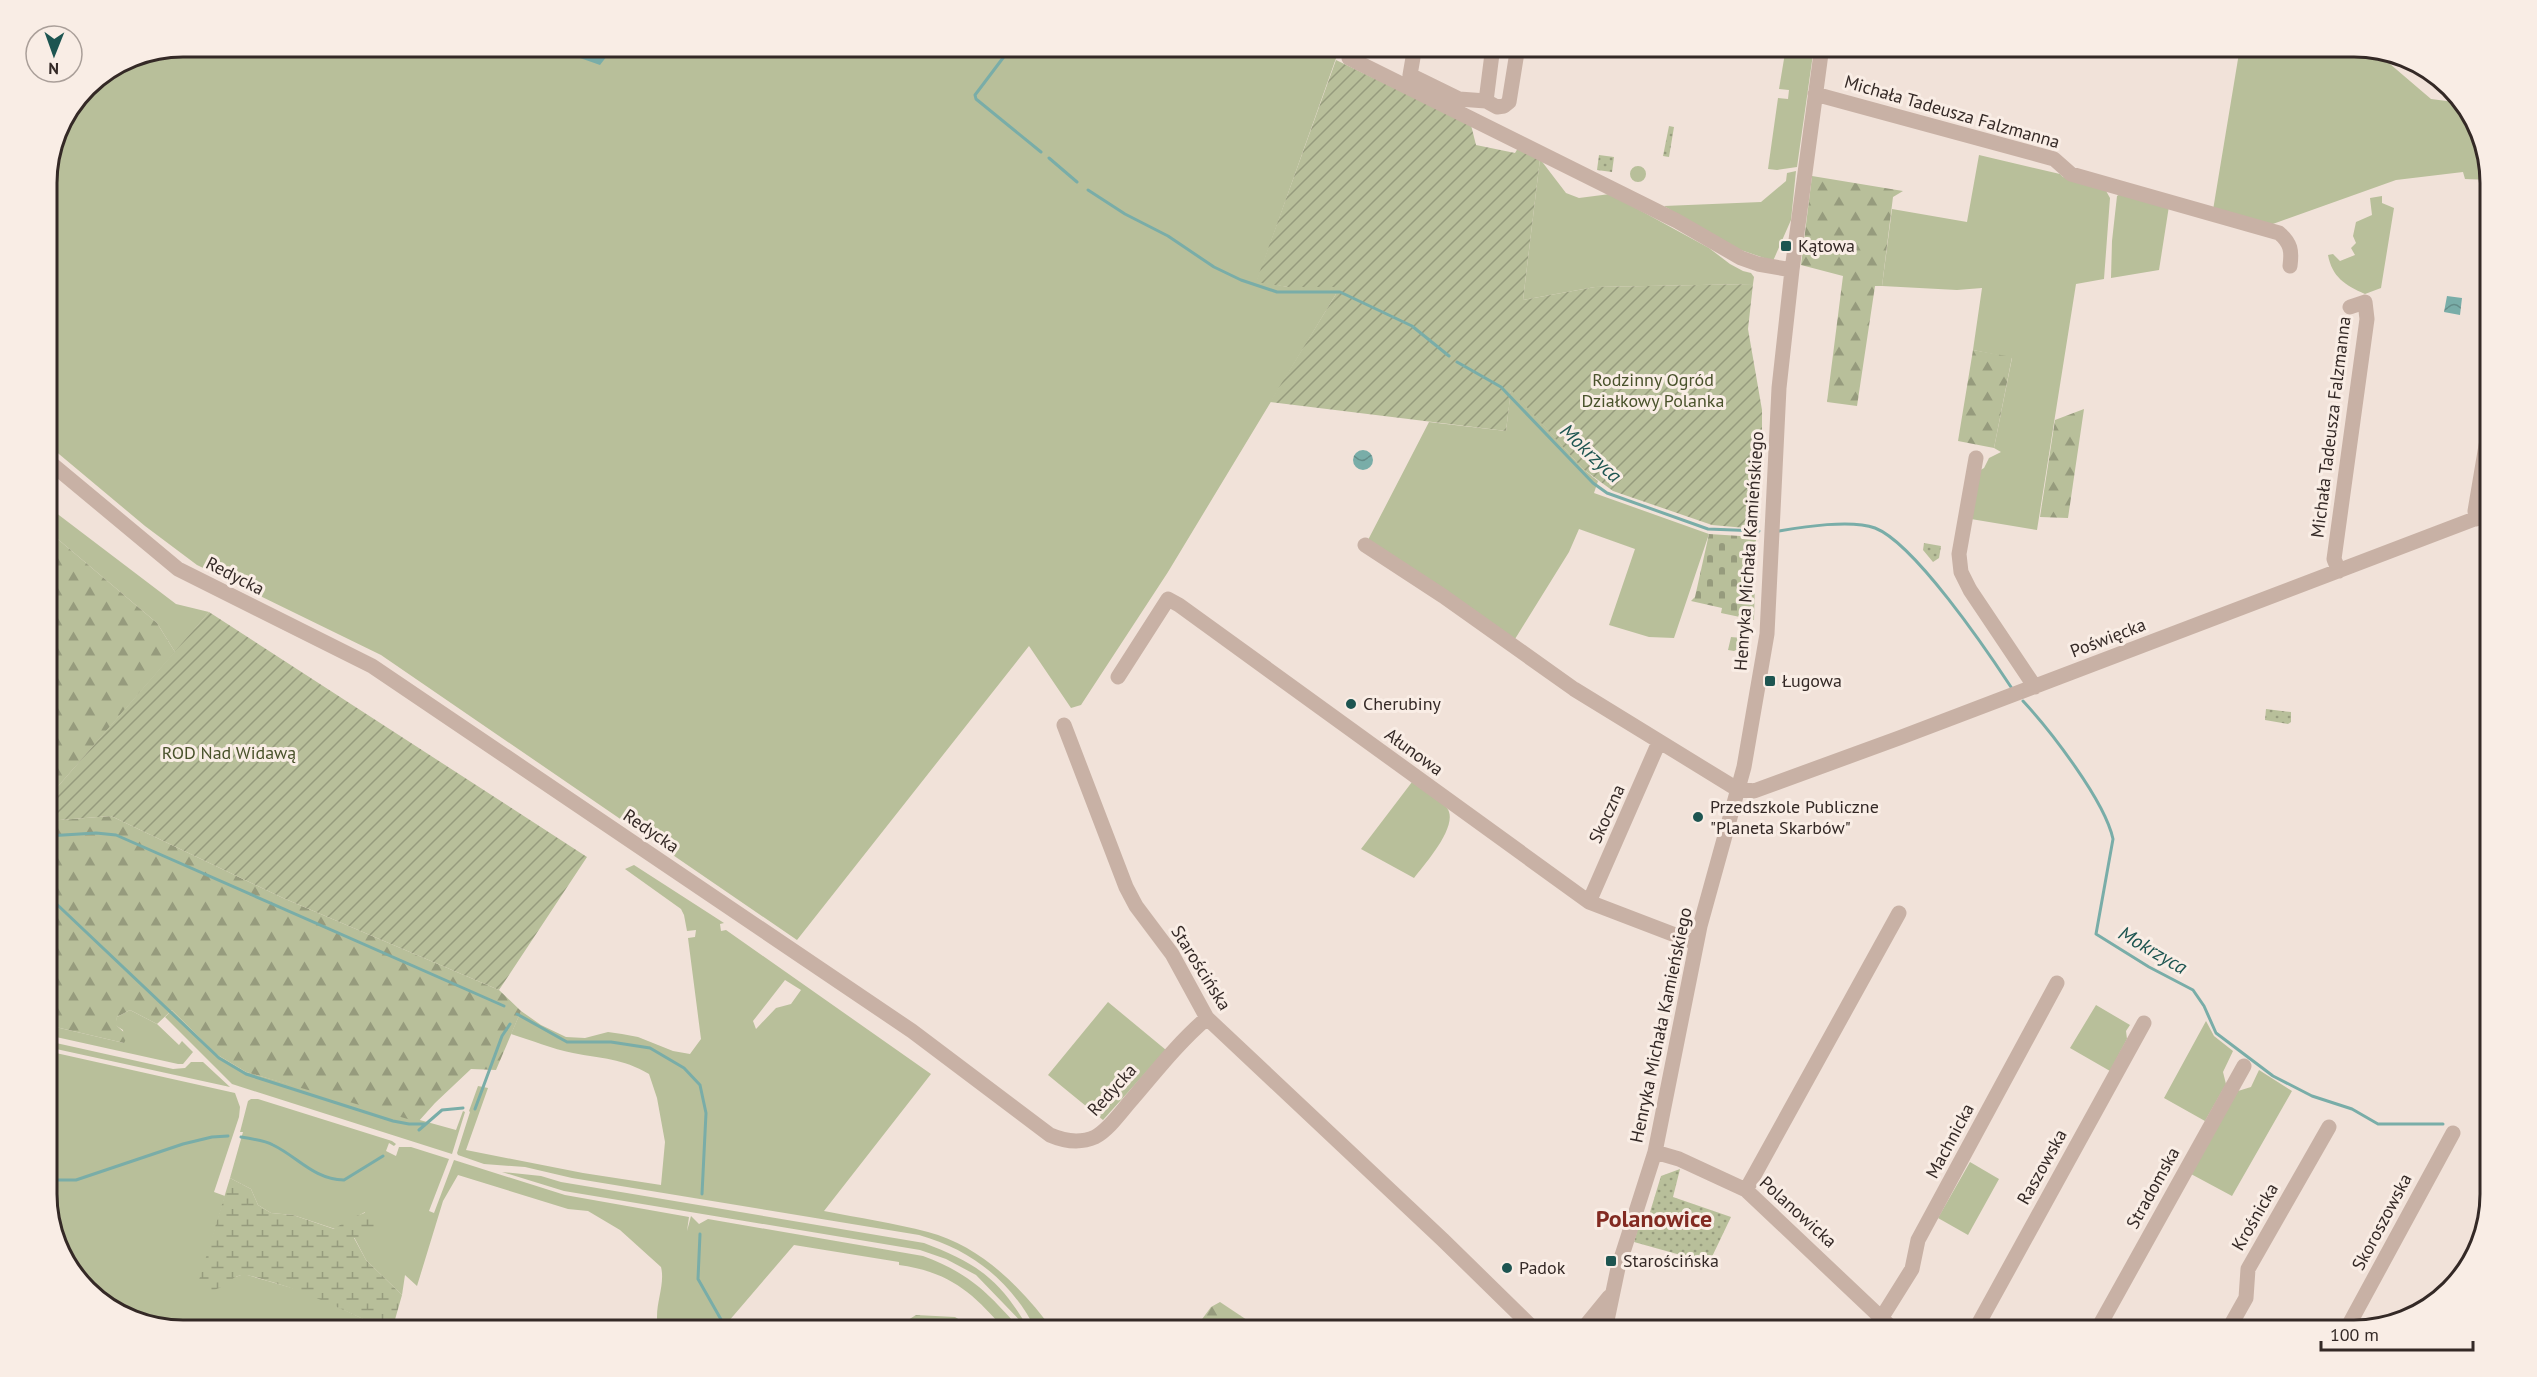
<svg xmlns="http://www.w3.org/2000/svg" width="2537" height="1377" viewBox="0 0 2537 1377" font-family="'PT Sans',sans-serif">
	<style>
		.grass { fill: #b8bf9a; fill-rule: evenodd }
		.forest { fill: url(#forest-firs) }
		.wetland { fill: url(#wetland-marsh) }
		.cemetery { fill: url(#cemetery-stones) }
		.park { fill: url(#park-dots) }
		.garden { fill: url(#garden-furrows) }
		.water { fill: url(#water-waves) }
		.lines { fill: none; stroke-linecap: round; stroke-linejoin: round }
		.stream { stroke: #79ada8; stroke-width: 3 }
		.minor { stroke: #c8b1a5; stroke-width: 15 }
		.poi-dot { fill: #1d5551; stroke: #f9ede5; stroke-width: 2 }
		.labels { text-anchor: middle; stroke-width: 6; stroke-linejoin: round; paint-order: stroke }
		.street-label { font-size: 18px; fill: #342926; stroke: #f9ede5 }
		.poi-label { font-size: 18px; fill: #342926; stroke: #f9ede5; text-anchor: start }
		.park-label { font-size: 18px; fill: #49522b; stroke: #f9ede5 }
		.water-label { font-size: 20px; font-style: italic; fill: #1d5551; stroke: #f9ede5 }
		.district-label { font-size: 24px; font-weight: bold; fill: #822a21; stroke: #f9ede5 }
		.rim { fill: none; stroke: #342926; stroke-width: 3 }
	</style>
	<defs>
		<pattern id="forest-firs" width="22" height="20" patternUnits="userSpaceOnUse" patternTransform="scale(1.5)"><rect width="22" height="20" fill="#b8bf9a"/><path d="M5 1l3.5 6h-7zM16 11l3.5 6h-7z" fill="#969b7d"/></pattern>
		<pattern id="wetland-marsh" width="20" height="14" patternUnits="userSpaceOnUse" patternTransform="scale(1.5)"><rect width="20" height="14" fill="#b8bf9a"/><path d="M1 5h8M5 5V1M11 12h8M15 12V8" fill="none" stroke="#969b7d"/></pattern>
		<pattern id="cemetery-stones" width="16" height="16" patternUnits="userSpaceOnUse" patternTransform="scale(1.5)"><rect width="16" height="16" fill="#b8bf9a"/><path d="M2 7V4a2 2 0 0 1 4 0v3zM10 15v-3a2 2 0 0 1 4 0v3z" fill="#969b7d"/></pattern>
		<pattern id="park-dots" width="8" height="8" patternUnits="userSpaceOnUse" patternTransform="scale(1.5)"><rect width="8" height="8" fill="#b8bf9a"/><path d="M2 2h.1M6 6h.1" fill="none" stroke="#969b7d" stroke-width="1.8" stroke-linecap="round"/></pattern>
		<pattern id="garden-furrows" width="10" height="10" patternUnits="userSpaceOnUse" patternTransform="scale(1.5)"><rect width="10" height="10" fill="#b8bf9a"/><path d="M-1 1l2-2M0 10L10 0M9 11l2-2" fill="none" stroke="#969b7d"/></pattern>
		<pattern id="water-waves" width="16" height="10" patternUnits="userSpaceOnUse" patternTransform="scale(1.5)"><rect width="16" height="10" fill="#79ada8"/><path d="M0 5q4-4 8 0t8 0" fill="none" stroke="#648d89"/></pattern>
	</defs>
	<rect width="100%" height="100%" fill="#f1e2d9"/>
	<!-- grass -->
	<path class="grass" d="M183,46L1340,47L1257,281L1288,287H1337L1336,294L1168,572L1081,705L1071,708L1029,646L797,940L381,655L197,565L145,526L47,444V175L60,123L87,86L131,57Z
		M2354,46L2382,53L2383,58L2431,99L2462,103L2468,108L2490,180L2465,179L2463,172L2396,180L2270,225L2213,210L2240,47Z
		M1786,47H1814L1797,167L1777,170L1768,169L1778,98L1788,99L1789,90L1779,89Z
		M1979,155L2060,174L2063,177L2105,189L2110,198L2104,279L2076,284L2037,530L1971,519L1977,472L1984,468L1989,458L2001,452L1994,448L2012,358L1973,350L1982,288L1957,290L1882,286L1892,209L1967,222Z
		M1540,159L1566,193L1579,198L1610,194L1709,248L1730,264L1743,271L1751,273L1754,277L1753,284L1595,287L1523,300Z
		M1630 174a8 8 0 1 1 16 0a8 8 0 1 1-16 0Z
		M1796,171L1791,220L1773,261L1729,246L1664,206L1761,202L1786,181L1787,173Z
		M2123,192L2169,206L2159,270L2111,278L2112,241L2117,196Z
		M2382,196V203L2394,208L2381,288L2365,294C2345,285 2332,277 2328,255L2333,254L2340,261L2355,255L2351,248L2356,243L2353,236L2356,222L2372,215L2370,198Z
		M1511,389L1583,469L1598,481L1594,493L1709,534L1674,638L1649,637L1609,625L1635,549L1579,529L1569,552L1515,639L1368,540L1429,422L1506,431Z
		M47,506L176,604L209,612L175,652L157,623L47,530Z
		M1412,782C1422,790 1439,798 1447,808C1460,825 1424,865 1414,878L1361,849Z
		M634,865L724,923L720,924L721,931L726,930L931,1074L824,1211C859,1218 894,1223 928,1232C981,1246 1022,1288 1053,1330H1036C1011,1281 972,1250 919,1235L572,1178L525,1167L484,1164L458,1155L457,1153L470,1112L469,1111L478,1086L488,1088L466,1150L583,1173L661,1185L665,1142L657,1098L649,1074C622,1058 602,1059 573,1053C552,1049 531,1040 511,1034L521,1011L541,1025L566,1037L585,1038L608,1032L622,1034L638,1037L673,1051L690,1054L701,1039L688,938L695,937L696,930L687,931L684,915L681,909L625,869ZM785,980L801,990L791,1004L776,1008L756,1029L753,1021Z
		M1108,1002L1166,1050L1103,1120L1048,1075Z
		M2096,1005L2130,1025L2126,1031L2127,1039L2110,1071L2070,1048Z
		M130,1010L157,1024L179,1045L182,1041L193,1052L183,1064H178L47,1035V1025L124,1043L123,1030L115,1025L117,1017Z
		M172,1010L216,1054L246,1072L456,1130L463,1111L465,1112L452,1154L232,1084L165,1017Z
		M2206,1021L2214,1036L2233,1051L2223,1072L2226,1084L2205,1121L2164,1098Z
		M47,1041L173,1069L185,1068L191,1062H203L230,1087L47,1047Z
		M47,1051L235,1093L240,1107L239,1117L214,1192L225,1196L197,1290L244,1274L306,1292L387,1330H183L122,1316L69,1269L47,1203Z
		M2259,1070L2292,1091L2232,1196L2191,1174L2238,1091L2251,1087Z
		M251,1099H258L392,1141L396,1144L394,1146L389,1143L386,1151L396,1156L399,1147H411L449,1159L429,1211L434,1213L454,1160L565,1195L689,1217L687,1231L691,1216L699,1224L708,1219L923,1256C971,1274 988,1293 1021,1330H1005C973,1293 950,1272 899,1265V1262L794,1245L728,1322L733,1330H659C652,1309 666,1287 661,1267L620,1230L588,1211L568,1209L458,1175L443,1201L417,1286L405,1275L402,1295L366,1260L354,1237L365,1212L335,1229L293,1215L271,1213L258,1205L251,1189L230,1178L243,1132H240L248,1101Z
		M1970,1162L1999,1179L1968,1235L1938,1218Z
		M502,1172L541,1176L561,1182L924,1243C977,1263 1001,1280 1029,1330L976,1275L946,1259L920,1250L564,1191Z"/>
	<!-- forest -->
	<path class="forest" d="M1812,176L1903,191L1893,197L1882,286H1875L1857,406L1827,402L1843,276L1801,265Z
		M1973,350L2012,357L1994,448L1958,441Z
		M2084,409L2068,518L2040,517L2055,420Z
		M47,530L157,623L175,652L47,799Z
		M111,816L283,898L499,990L521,1011L496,1070L471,1069L435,1103L418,1122L246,1072L216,1054L172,1010L157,1024L130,1010L117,1017L116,1025L128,1036L124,1043L47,1025V920L53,918L47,912V821Z
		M1220,1302L1262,1330H1194L1211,1307Z
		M916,1315L955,1317L977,1330H892Z"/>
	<!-- wetland -->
	<path class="wetland" d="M230,1178L251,1189L258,1205L271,1213L293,1215L334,1229L351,1218L375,1209L377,1229L374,1234L354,1238L366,1260L402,1295L392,1330H387C349,1313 313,1294 272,1282C264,1280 254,1276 246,1275C228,1273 226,1296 196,1290Z"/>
	<!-- cemetery -->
	<path class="cemetery" d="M1709,534L1756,537L1754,620L1721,613L1722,608L1691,601L1695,597Z
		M1731,637L1742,638L1740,648L1734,651L1728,650Z"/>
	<!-- park -->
	<path class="park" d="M1923,47H1946L1945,57L1922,54Z
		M1669,126L1674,127L1669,157L1663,156Z
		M1599,155L1614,157L1612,172L1597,170Z
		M1924,543L1941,546L1939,558L1933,562L1923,550Z
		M2266,709L2291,712V722L2288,724L2265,720Z
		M1680,1169L1673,1197L1731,1217L1709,1263L1634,1242L1640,1221L1647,1222L1661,1176Z"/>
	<!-- garden -->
	<path class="garden" d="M1336,60L1471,125L1476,145L1515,153L1518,148L1540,159L1523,300L1595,287L1753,284L1748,329L1762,410V429L1757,529L1712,525L1613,491L1583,469L1511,390L1506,431L1270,402L1336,294V287H1288L1256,282Z
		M209,612L587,857L499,990L283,898L111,816L47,821V799Z"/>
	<!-- water -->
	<path class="water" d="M559,47H614L600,65L563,52Z
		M2447,296L2462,298L2460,315L2444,312Z
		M1353 460a10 10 0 1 1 20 0a10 10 0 1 1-20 0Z"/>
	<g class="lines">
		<!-- stream -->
		<path class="stream" d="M1012,46L975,95L976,99L1041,152
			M1049,158L1077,182
			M1088,190L1125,214L1168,236L1214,267L1241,280L1277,292H1340L1412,326L1449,356
			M1457,362L1501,387L1593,483L1607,493L1708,529L1759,531
			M1779,531C1803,527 1851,519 1875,528C1914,543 1986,649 2011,687
			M2023,701C2050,730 2105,801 2113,839L2096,934L2149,967L2193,990L2204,1006L2216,1033L2273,1076L2312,1096L2352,1109L2378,1124H2443
			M47,836L96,833L116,835L504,1006
			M47,895L219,1058L246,1074L393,1121L409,1124H426
			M517,1014L567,1042H611L650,1048L684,1068L700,1085L706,1113L702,1194
			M475,1109L502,1036L510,1024
			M419,1130L442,1110L463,1108
			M2486,1131L2490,1136
			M241,1137C251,1139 264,1140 273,1145C298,1157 313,1179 344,1180L383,1156
			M47,1180H76L183,1144L212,1137L228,1136
			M700,1234L698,1279L727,1330"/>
		<!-- minor -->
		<path class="minor" d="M1415,46L1410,75L1459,99L1486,101L1497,107L1504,106L1509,102L1518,46
			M1349,58L1677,221L1741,258L1758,264L1792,270
			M1815,94L2054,159L2071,174L2279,233C2291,243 2292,251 2290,266
			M1486,101L1493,46
			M1976,458L1959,554L1961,572L1970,590L2035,687
			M47,460L178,569L372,666L912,1031L1050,1135C1064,1141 1079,1144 1095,1137C1110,1129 1123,1109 1134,1097C1157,1070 1180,1041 1207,1018
			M2476,519L2475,511L2490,422
			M1365,545L1443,596L1574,689L1732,786L1739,789L1754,791L1899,738L2490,513
			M2339,571L2334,559L2367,319L2365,302L2350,307
			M1118,677L1168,599L1179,605L1589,902L1696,943
			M1064,725L1126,887L1136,906L1172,954L1207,1018L1443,1240L1535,1330
			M1589,902L1659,742
			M1655,1152L1679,1159L1746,1190L1894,1330
			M1746,1190L1899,913
			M1882,1317L1912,1269L1918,1240L2057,983
			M1582,1330L1609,1297
			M1605,1330L1618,1268L1655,1152L1700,926L1744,767L1767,634L1779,388L1792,270L1822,46
			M1975,1330L2144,1023
			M2097,1330L2244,1066
			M2228,1330L2246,1298L2248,1269L2329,1127
			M2346,1330L2453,1133"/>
	</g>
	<!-- markers -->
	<g class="poi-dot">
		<rect x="1780" y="240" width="12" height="12" rx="3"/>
		<rect x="1764" y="675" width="12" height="12" rx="3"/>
		<circle cx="1351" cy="704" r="6"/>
		<circle cx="1698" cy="817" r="6"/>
		<rect x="1605" y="1255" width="12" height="12" rx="3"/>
		<circle cx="1507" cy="1268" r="6"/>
	</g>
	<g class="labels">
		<!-- street labels -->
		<g class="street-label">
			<text transform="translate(1952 112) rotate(16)" y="6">Michała Tadeusza Falzmanna</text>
			<text transform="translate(2331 427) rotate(-83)" y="6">Michała Tadeusza Falzmanna</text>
			<text transform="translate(1749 551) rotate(-86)" y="6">Henryka Michała Kamieńskiego</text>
			<text transform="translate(235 576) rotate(27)" y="6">Redycka</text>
			<text transform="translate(2108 638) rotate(-21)" y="6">Poświęcka</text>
			<text transform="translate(1414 752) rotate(36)" y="6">Ałunowa</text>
			<text transform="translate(1607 814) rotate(-66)" y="6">Skoczna</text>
			<text transform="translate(651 831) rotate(34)" y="6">Redycka</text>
			<text transform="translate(1201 968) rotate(58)" y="6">Starościńska</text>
			<text transform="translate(1661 1025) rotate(-78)" y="6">Henryka Michała Kamieńskiego</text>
			<text transform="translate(1112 1090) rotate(-48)" y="6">Redycka</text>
			<text transform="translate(1950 1141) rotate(-62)" y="6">Machnicka</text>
			<text transform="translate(2042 1167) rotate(-61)" y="6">Raszowska</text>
			<text transform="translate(2153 1188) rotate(-61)" y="6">Stradomska</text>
			<text transform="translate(1798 1212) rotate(42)" y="6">Polanowicka</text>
			<text transform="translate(2255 1217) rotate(-60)" y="6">Krośnicka</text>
			<text transform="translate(2382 1222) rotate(-62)" y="6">Skoroszowska</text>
		</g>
		<!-- poi labels -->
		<g class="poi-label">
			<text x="1798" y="252">Kątowa</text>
			<text x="1782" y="687">Ługowa</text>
			<text x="1363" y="710">Cherubiny</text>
			<text x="1710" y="813">Przedszkole Publiczne<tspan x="1710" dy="21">"Planeta Skarbów"</tspan></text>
			<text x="1623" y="1267">Starościńska</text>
			<text x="1519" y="1274">Padok</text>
		</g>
		<!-- park labels -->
		<g class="park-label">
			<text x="1653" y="386">Rodzinny Ogród<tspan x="1653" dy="21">Działkowy Polanka</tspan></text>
			<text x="229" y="759">ROD Nad Widawą</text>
		</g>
		<!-- water labels -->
		<g class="water-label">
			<text transform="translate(1591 453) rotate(43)" y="7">Mokrzyca</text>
			<text transform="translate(2153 950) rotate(30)" y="7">Mokrzyca</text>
		</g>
		<!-- district labels -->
		<g class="district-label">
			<text x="1654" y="1227">Polanowice</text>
		</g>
	</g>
	<!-- crop -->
	<path d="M0 0H2537V1377H0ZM183 57H2354A126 126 0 0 1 2480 183V1194A126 126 0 0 1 2354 1320H183A126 126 0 0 1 57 1194V183A126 126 0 0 1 183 57Z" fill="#f9ede5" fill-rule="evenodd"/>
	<path class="rim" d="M183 57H2354A126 126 0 0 1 2480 183V1194A126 126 0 0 1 2354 1320H183A126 126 0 0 1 57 1194V183A126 126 0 0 1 183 57Z"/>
	<!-- north arrow -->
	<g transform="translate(54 54) rotate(181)"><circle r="28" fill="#f9ede5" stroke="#aa9f99" stroke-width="1.5"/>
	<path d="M0-4.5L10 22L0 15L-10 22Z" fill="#1d5551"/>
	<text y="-9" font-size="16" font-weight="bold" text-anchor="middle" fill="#342926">N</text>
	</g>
	<!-- scale -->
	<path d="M2321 1341v9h152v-9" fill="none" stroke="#342926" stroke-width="3"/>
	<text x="2330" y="1341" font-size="18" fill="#342926" stroke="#f9ede5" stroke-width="4.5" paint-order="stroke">100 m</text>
</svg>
